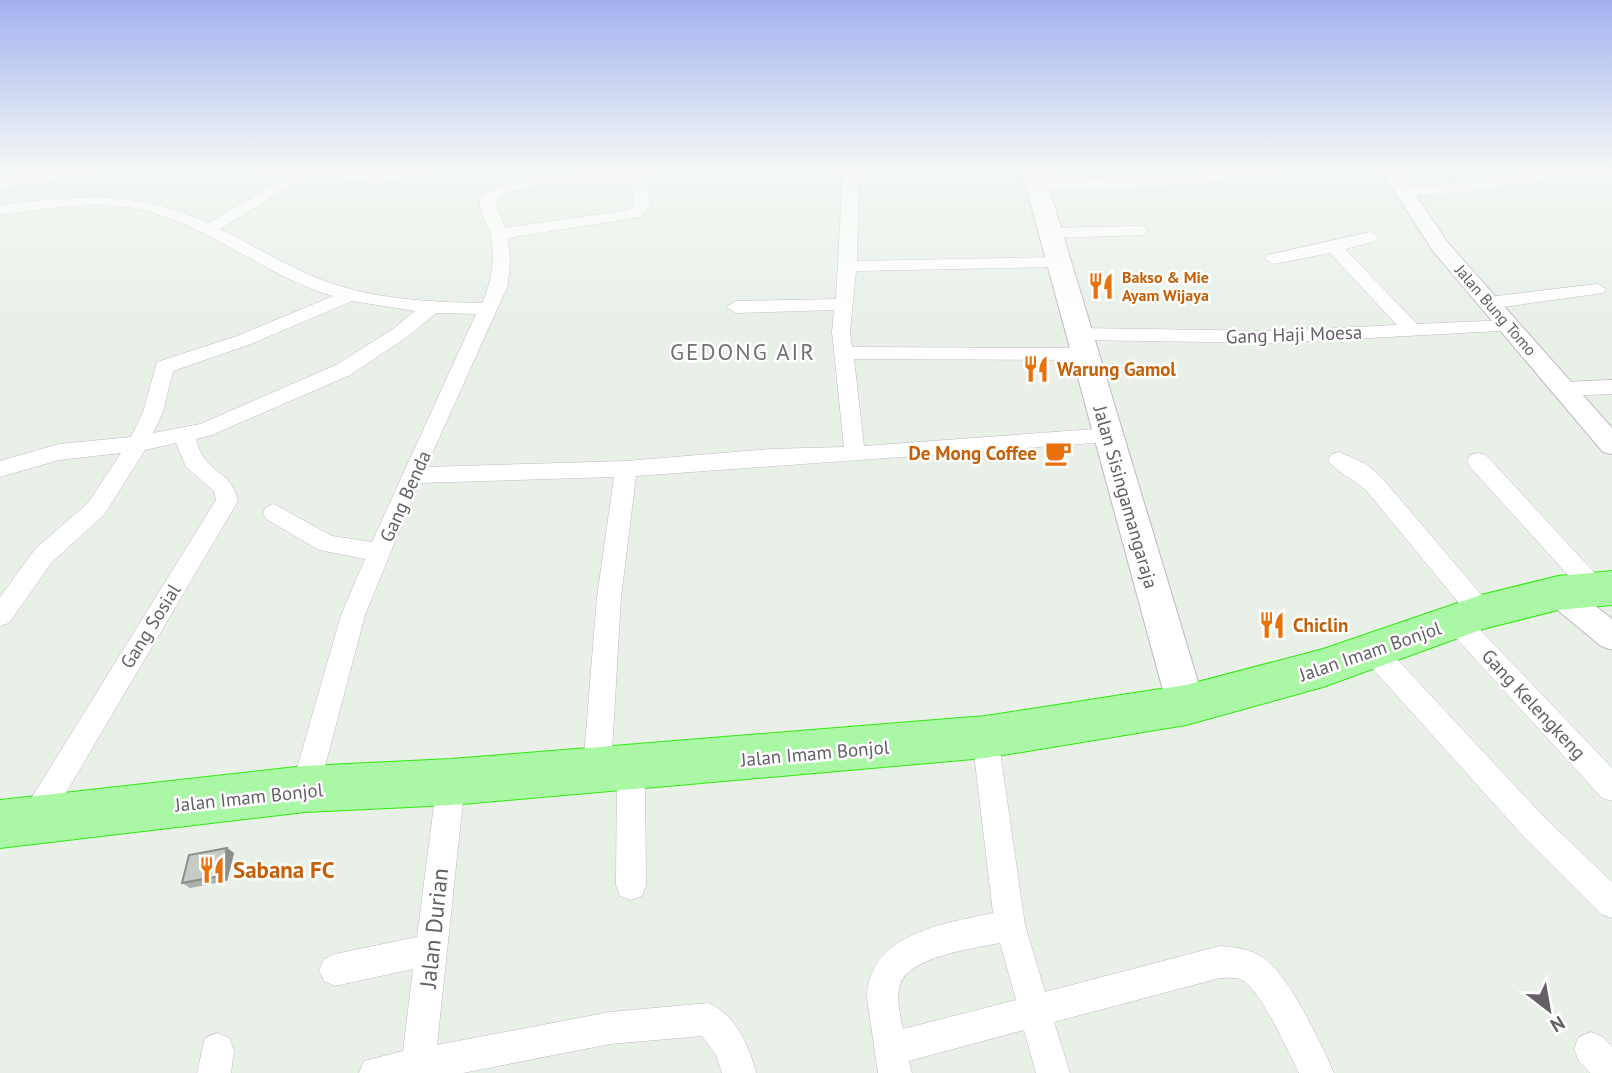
<svg xmlns="http://www.w3.org/2000/svg" width="1612" height="1073" viewBox="0 0 1612 1073" font-family="'PT Sans',sans-serif">
	<style>
		.lines { fill: none; stroke-linecap: round; stroke-linejoin: round }
		.minor-casing { stroke: #bfbac0; stroke-width: 1 }
		.tertiary-casing { stroke: #bfbac0; stroke-width: 2 }
		.secondary-casing { stroke: #beb9c0; stroke-width: 2 }
		.trunk-casing { stroke: #30ea0e; stroke-width: 2 }
		.minor { fill: #fff; fill-rule: evenodd }
		.tertiary { fill: #fff; fill-rule: evenodd }
		.secondary { fill: #fff; fill-rule: evenodd }
		.trunk { fill: #aaf8a6; fill-rule: evenodd }
		.wall { fill: #aaafa9 }
		.shaded-wall { fill: #8b8f89 }
		.building { fill: #c6ccc4; stroke: #8b8f89; stroke-width: 2 }
		.labels { text-anchor: middle; stroke-width: 5; stroke-linejoin: round; paint-order: stroke }
		.far-food-label { font-size: 16px; font-weight: bold; fill: #c56008; stroke: #fff; text-anchor: start }
		.far-street-label { font-size: 16px; fill: #655f67; stroke: #fff }
		.street-label { font-size: 19px; fill: #655f67; stroke: #fff }
		.food-label { font-size: 19px; font-weight: bold; fill: #c56008; stroke: #fff; text-anchor: start }
		.quarter-label { font-size: 23px; letter-spacing: 2px; fill: #767079; stroke: #fff }
		.near-food-label { font-size: 23px; font-weight: bold; fill: #c56008; stroke: #fff; text-anchor: start }
		.near-street-label { font-size: 23px; fill: #655f67; stroke: #fff }
	</style>
	<rect width="100%" height="100%" fill="#e8f0e8"/>
	<g class="lines">
		<defs>
			<path id="minor" d="M67,168H96L94,171L45,183L0,188V178Z
				M262,168L363,173L424,168C397,193 341,176 309,178C298,179 235,221 220,229C253,245 283,264 317,278C369,299 426,302 482,303C492,281 495,261 491,237C489,224 475,207 481,195C522,169 583,174 630,173V168H646L650,206L640,217L508,238L510,262L508,285L426,467L626,461L770,449L844,447L832,332L834,310L736,313L727,307L736,301L836,299L843,168H859L857,261L1058,257L1067,262L1058,267L856,271L850,332L852,347L1085,348L1092,350L1095,354L1092,358L1085,360L854,359L864,446L1108,428L1115,430L1118,435L1115,440L1108,442L636,476L621,597L611,769L607,778L597,782L587,778L583,769L597,597L614,477L419,483L365,615L319,789L315,799L305,802L295,799L291,789L341,615L365,559L319,550L266,519L263,513L266,507L274,504L332,536L372,542L476,314L436,313L407,337L350,375L212,435L196,439C205,476 230,467 238,501L44,830L34,834L24,830L20,820L24,810L216,500L214,491L186,467L176,443L145,450L104,515L52,562L9,623L0,626V597L36,548L88,503L121,453L59,460L0,477V461L59,444L131,437L143,412L157,362L237,336L333,296C264,276 209,224 138,209C93,200 45,209 0,215V205C80,196 131,189 208,223L289,176L264,171ZM630,183L634,205L629,210L505,228L495,202C511,180 602,183 630,183ZM352,301L415,311L393,329L336,365L200,424L153,433L163,412L173,371L251,344Z
				M1235,168H1276L1269,173L1182,186L1037,191L1029,186L1037,181L1182,176Z
				M1552,168H1590L1583,173C1555,177 1412,206 1397,191L1405,186L1455,184Z
				M1139,226L1145,227L1147,231L1145,235L1050,238L1042,233L1050,228Z
				M1370,232L1378,237L1376,241L1345,249L1417,324L1510,320L1519,326L1517,330L1277,343L1079,340L1070,334L1079,328L1277,331L1397,325L1330,253L1274,264L1265,259L1268,255Z
				M1597,284L1606,289L1603,293L1489,309L1480,303L1489,297Z
				M1612,380V394L1565,396L1558,394L1555,389L1558,384L1565,382Z
				M1339,452L1366,464L1382,478L1490,605L1493,612L1490,619L1481,622L1472,619L1366,490C1356,481 1334,470 1328,460L1332,454Z
				M1478,453L1486,455L1602,581L1606,588L1602,595L1594,598L1586,595L1470,467L1467,461L1470,455Z
				M1456,611L1465,614L1612,768V801L1602,798L1447,628L1444,621L1447,614Z
				M1372,639L1381,642L1544,817L1612,882V918L1601,914L1524,837L1363,658L1359,650L1363,642Z
				M985,725L994,728L998,737L1025,925L1045,992L1220,946C1235,947 1249,949 1262,957C1287,972 1322,1045 1334,1073H1299C1289,1053 1260,989 1242,980C1236,977 1226,978 1220,978L1054,1022L1070,1073H1036L1024,1030L909,1061L912,1073H878L867,998C869,933 943,924 993,913L972,737L976,728ZM1000,943L1016,1000L903,1029C900,1016 896,998 900,985C907,957 975,948 1000,943Z
				M631,755L641,759L645,768L646,885L642,896L631,900L620,896L616,885L617,768L621,759Z
				M451,769L461,773L465,782L437,1045L610,1012L708,1003C735,1014 749,1045 756,1073H722L716,1055L702,1036L610,1044L463,1073H359L364,1061L403,1051L413,969L335,986L324,981L319,970L324,959L335,954L417,937L437,782L441,773Z
				M1591,1032L1603,1037L1612,1047V1073H1590L1579,1061L1574,1049L1579,1037Z
				M217,1033L229,1038L234,1050L231,1073H197L205,1038Z"/>
			<path id="tertiary" d="M1379,168H1398L1448,243L1612,428V454L1603,452L1433,251Z
				M1558,581L1568,584L1612,619V650L1601,646L1548,602L1543,593L1548,584Z"/>
			<path id="secondary" d="M1021,168H1043L1205,705L1200,717L1186,722L1172,717L1167,705Z"/>
			<path id="trunk" d="M1612,571V605L1558,610L1483,629L1323,687L1186,725L985,758L451,805L305,812L0,848V800L305,766L451,759L985,716L1186,685L1323,649L1481,595L1558,576Z"/>
		</defs>
		<!-- minor casing -->
		<use href="#minor" class="minor-casing"/>
		<!-- tertiary casing -->
		<use href="#tertiary" class="tertiary-casing"/>
		<!-- secondary casing -->
		<use href="#secondary" class="secondary-casing"/>
		<!-- trunk casing -->
		<use href="#trunk" class="trunk-casing"/>
		<!-- minor -->
		<use href="#minor" class="minor"/>
		<!-- tertiary -->
		<use href="#tertiary" class="tertiary"/>
		<!-- secondary -->
		<use href="#secondary" class="secondary"/>
		<!-- trunk -->
		<use href="#trunk" class="trunk"/>
	</g>
	<!-- wall -->
	<path class="wall" d="M227,848L234,853L227,881L190,888L182,883Z"/>
	<!-- shaded-wall -->
	<path class="shaded-wall" d="M227,848L234,853L227,881L220,876Z"/>
	<!-- building -->
	<path class="building" d="M227,848L220,876L182,883L189,855Z"/>
	<!-- sky -->
	<linearGradient id="sky" x2="0" y2="1"><stop stop-color="#a3b2ef"/><stop offset="0.53" stop-color="#f5f8f5"/><stop offset="1" stop-color="#f5f8f5" stop-opacity="0"/></linearGradient>
	<rect width="1612" height="319" fill="url(#sky)"/>
	<!-- icons -->
	<defs>
		<symbol id="restaurant-bare" viewBox="-9 -9 18 18"><path d="M-5-6h1v4h1v-4h1v4h1v-4h1v5L-1.5 .5V6h-2V.5L-5-1ZM5-6V6H3V1.5H1.5Q1.5-4 5-6Z" fill="#e8710a" stroke="#fff" stroke-width="2.5" paint-order="stroke"/></symbol>
		<symbol id="cafe-bare" viewBox="-9 -9 18 18"><path d="M-5.5-4.5H6V0H3Q3 3.5 0 3.5H-2.5Q-5.5 3.5-5.5 0ZM3-3.2v2h1.7v-2ZM-6 4.5H4V6H-6Z" fill="#e8710a" stroke="#fff" stroke-width="2.5" paint-order="stroke"/></symbol>
	</defs>
	<g fill-rule="evenodd">
		<use href="#restaurant-bare" x="1082" y="267" width="38" height="38"/>
		<use href="#restaurant-bare" x="1017" y="350" width="38" height="38"/>
		<use href="#cafe-bare" x="1039" y="434" width="38" height="38"/>
		<use href="#restaurant-bare" x="1253" y="606" width="38" height="38"/>
		<use href="#restaurant-bare" x="193" y="851" width="38" height="38"/>
	</g>
	<g class="labels">
		<!-- far-food labels -->
		<g class="far-food-label">
			<text x="1122" y="283">Bakso &amp; Mie<tspan x="1122" dy="18">Ayam Wijaya</tspan></text>
		</g>
		<!-- far-street labels -->
		<g class="far-street-label">
			<text transform="translate(1496 310) rotate(49)" y="6">Jalan Bung Tomo</text>
		</g>
		<!-- street labels -->
		<g class="street-label">
			<text transform="translate(1294 334) rotate(-2)" y="7">Gang Haji Moesa</text>
			<text transform="translate(405 496) rotate(-66)" y="7">Gang Benda</text>
			<text transform="translate(1126 497) rotate(74)" y="7">Jalan Sisingamangaraja</text>
			<text transform="translate(150 626) rotate(-58)" y="7">Gang Sosial</text>
			<text transform="translate(1370 651) rotate(-19)" y="7">Jalan Imam Bonjol</text>
			<text transform="translate(1534 704) rotate(47)" y="7">Gang Kelengkeng</text>
			<text transform="translate(815 753) rotate(-5)" y="7">Jalan Imam Bonjol</text>
			<text transform="translate(249 797) rotate(-6)" y="7">Jalan Imam Bonjol</text>
		</g>
		<!-- food labels -->
		<g class="food-label">
			<text x="1057" y="376">Warung Gamol</text>
			<text x="1037" y="460" text-anchor="end">De Mong Coffee</text>
			<text x="1293" y="632">Chiclin</text>
		</g>
		<!-- quarter labels -->
		<g class="quarter-label">
			<text x="743" y="360">GEDONG AIR</text>
		</g>
		<!-- near-food labels -->
		<g class="near-food-label">
			<text x="233" y="878">Sabana FC</text>
		</g>
		<!-- near-street labels -->
		<g class="near-street-label">
			<text transform="translate(434 928) rotate(-84)" y="8">Jalan Durian</text>
		</g>
	</g>
	<!-- north arrow -->
	<g transform="translate(1549 1010) rotate(149)" stroke="#ffffff" stroke-width="5" paint-order="stroke">
	<path d="M0-5L12 26L0 18L-12 26Z" fill="#655f67"/>
	<text y="-10" font-size="19" font-weight="bold" text-anchor="middle" fill="#655f67">N</text>
	</g>
</svg>
